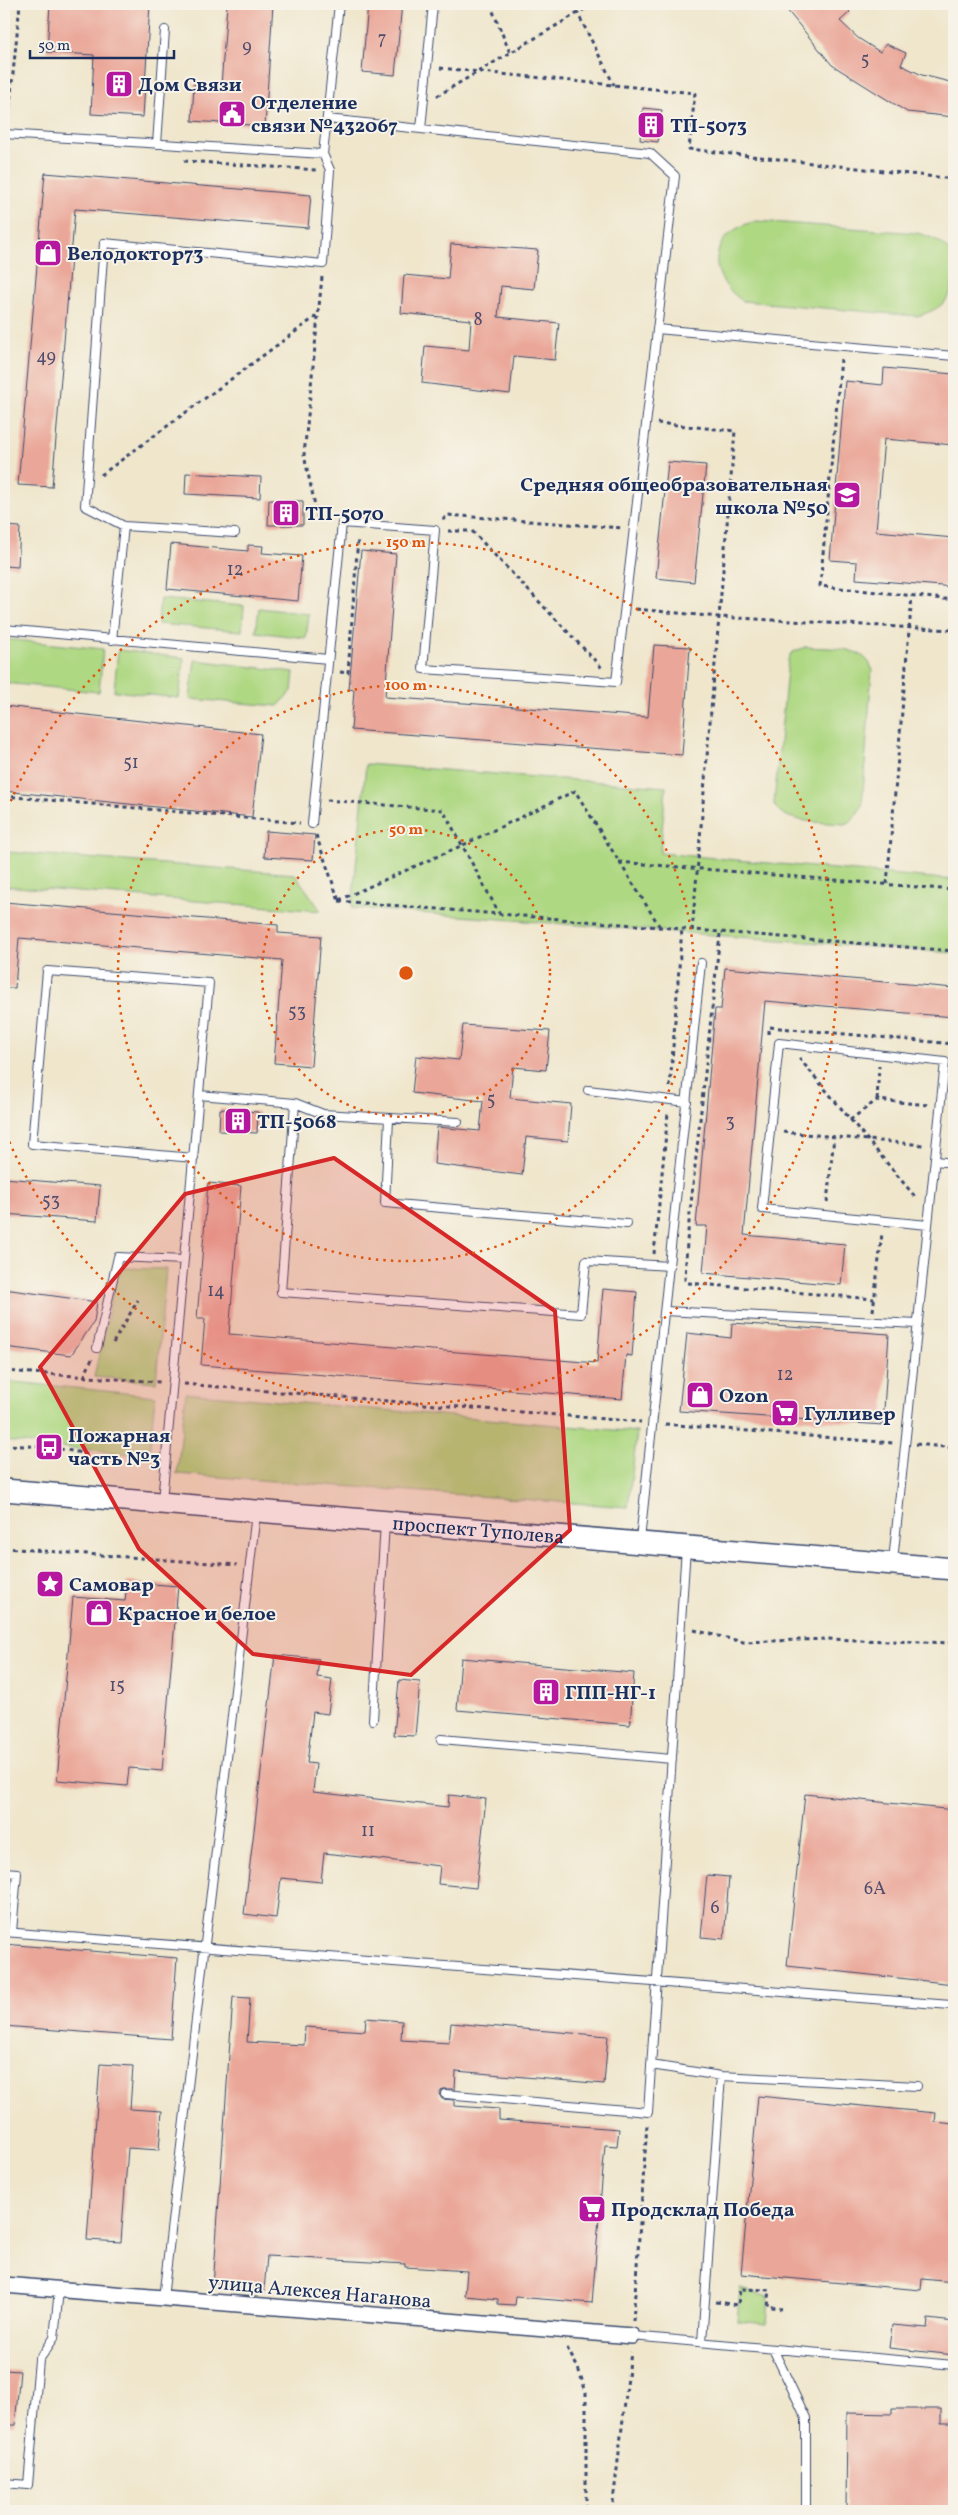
<svg xmlns="http://www.w3.org/2000/svg" width="958" height="2515" viewBox="0 0 958 2515" font-family="Vollkorn,serif">
	<style>
		.green { fill: #afd883; stroke: #658470 }
		.building { fill: #eaa799 }
		.lines { fill: none; stroke-linecap: round; stroke-linejoin: round }
		.service-casing { stroke: #3b4a6e; stroke-width: 10 }
		.minor-casing { stroke: #3b4a6e; stroke-width: 18 }
		.secondary-casing { stroke: #3b4a6e; stroke-width: 24 }
		.path { stroke: #3b4a6e; stroke-width: 3; stroke-dasharray: 4 4; stroke-linecap: butt }
		.service { stroke: #fff; stroke-width: 8 }
		.minor { stroke: #fff; stroke-width: 15 }
		.secondary { stroke: #fff; stroke-width: 21 }
		.marked { fill: #d62828; fill-opacity: 0.2; stroke: #d62828; stroke-width: 4; stroke-linejoin: round }
		.ring { fill: none; stroke: #de5710; stroke-width: 2.5; stroke-dasharray: 2.5 5 }
		.labels { text-anchor: middle; stroke-width: 4; stroke-linejoin: round; paint-order: stroke }
		.number-label { font-size: 18px; fill: #4f4d6d }
		.poi-label { font-size: 20px; font-weight: bold; fill: #1b2f5e; stroke: #f7f3e8; text-anchor: start }
		.street-label { font-size: 20px; fill: #1b2f5e; stroke: #f7f3e8 }
		.centre { fill: #de5710; stroke: #f7f3e8; stroke-width: 2.5 }
		.ring-label { font-size: 15px; text-anchor: middle; font-weight: bold; fill: #de5710; stroke: #f7f3e8; stroke-width: 4; stroke-linejoin: round; paint-order: stroke }
	</style>
	<rect width="100%" height="100%" fill="#f7f3e8"/>
	<filter id="ink" filterUnits="userSpaceOnUse"><feTurbulence type="fractalNoise" baseFrequency=".02" numOctaves="2"/><feDisplacementMap in="SourceGraphic" scale="10" xChannelSelector="R" yChannelSelector="G"/><feConvolveMatrix kernelMatrix="1 2 1 2 8 2 1 2 1" color-interpolation-filters="sRGB"/></filter>
	<filter id="wash" filterUnits="userSpaceOnUse"><feTurbulence type="fractalNoise" baseFrequency=".0096" numOctaves="4" result="noise"/><feDisplacementMap in="SourceGraphic" scale="20" xChannelSelector="R" yChannelSelector="G"/><feGaussianBlur stdDeviation="1.12" result="paint"/><feColorMatrix in="noise" values="0 0 0 0 0 0 0 0 0 0 0 0 0 0 0 0 0 1.4 0 .05"/><feComposite in="paint" operator="in"/></filter>
	<g filter="url(#wash)">
		<rect width="100%" height="100%" fill="#efe6cc"/>
		<!-- green -->
		<path class="green" d="M757,221L917,233C942,240 954,247 954,275C954,300 939,310 917,316L743,301C703,275 710,231 757,221Z
			M160,599L244,606L242,631L158,624Z
			M259,608L309,614L306,638L256,632Z
			M4,639L103,649L99,692L4,683Z
			M805,647C828,649 864,644 872,669L862,806L852,821L844,824C825,822 782,824 774,804L788,660L791,653Z
			M118,650L184,658L179,698L114,691Z
			M195,660L294,672L292,691L278,706L190,699Z
			M366,764L666,787L660,853L954,880V953L352,908Z
			M7,852L295,874L321,911L4,886Z
			M118,1268L166,1269L156,1382L94,1377Z
			M4,1381L155,1396L149,1456L4,1441Z
			M186,1393L637,1432L628,1507L177,1474Z
			M740,2289L769,2297L767,2324L737,2321Z"/>
		<g id="blocks">
			<!-- building -->
			<path class="building" d="M50,4H150L143,117L91,114L94,55L47,52Z
				M227,4H273L265,126L192,121L194,84L221,86Z
				M368,4H402L395,75L362,72Z
				M782,4H842L850,12L840,21L858,38L880,52L886,44L906,53L901,65L922,75L954,83V117L907,112L832,65Z
				M643,108L662,110L658,142L640,140Z
				M45,173L311,195L308,228L75,209L52,487L18,485Z
				M451,244L538,250L534,289L501,286L498,317L559,323L555,360L514,356L510,394L422,383L425,346L469,350L471,320L401,313L404,275L448,279Z
				M884,368L954,374V445L884,439L876,531L954,538V587L856,579L857,562L830,560L845,381L883,385Z
				M668,462L706,465L694,582L656,578Z
				M186,473L261,477L260,498L185,494Z
				M269,500L303,501V525H268Z
				M4,526L20,527L18,567L4,566Z
				M171,544L248,551V545L263,546L262,553L302,556L298,601L167,589Z
				M361,551L396,554L385,697L648,717L654,645L690,647L682,755L351,730L354,690L349,689Z
				M4,706L261,734L252,817L4,791Z
				M266,831L315,835L313,860L264,857Z
				M4,902L278,925V933L321,936L311,1066L274,1063L282,960L19,938L15,988H4Z
				M725,968L954,988V1017L765,1001L744,1235L845,1244L841,1285L703,1273L707,1226H696L715,1009H721Z
				M463,1025L550,1031L546,1070L513,1067L510,1098L571,1104L568,1141L526,1137L522,1175L434,1164L437,1127L480,1131L483,1101L412,1093L416,1056L459,1060Z
				M220,1109L258,1112L257,1133L219,1131Z
				M4,1178L100,1186L97,1221L4,1214Z
				M208,1183L241,1186L229,1334L597,1363L603,1289L637,1292L632,1356L626,1355L622,1399L201,1365L205,1319H197Z
				M4,1289L97,1302L94,1322L71,1355L4,1347Z
				M732,1323L889,1334L883,1425L679,1411L687,1333L731,1338Z
				M127,1582L178,1586L162,1771L129,1768L127,1786L57,1780L73,1597L125,1601Z
				M275,1655L319,1659L317,1677L332,1679L328,1714L313,1712L307,1763L316,1764L313,1792L448,1807L449,1795L486,1799L476,1888L438,1884L440,1866L324,1853L321,1882L281,1878L276,1918L244,1914Z
				M461,1658L634,1673L630,1725L457,1710Z
				M399,1680L420,1682L415,1736L394,1735Z
				M805,1794L954,1810V1984L787,1966Z
				M707,1875L729,1877L724,1939L701,1937Z
				M4,1944L177,1958L171,2039L4,2026Z
				M233,1997L250,1998L247,2042L304,2045L305,2027L365,2031L366,2018L402,2021L401,2040L449,2043L451,2023L608,2036L604,2084L456,2071L455,2089H443L439,2094L442,2099L454,2100V2106L499,2109V2120L619,2129L617,2146L605,2145L592,2303L516,2297L515,2305L498,2304V2299L465,2296L467,2271L405,2267V2264L267,2256L264,2291L213,2287Z
				M100,2064L133,2066L130,2109L162,2111L159,2150L128,2148L121,2242L87,2240Z
				M758,2096L936,2113L935,2122L954,2124V2282L922,2279L921,2290L741,2274Z
				M928,2319L954,2322V2355L889,2348L892,2325L927,2328Z
				M4,2370L20,2371L15,2425H4Z
				M892,2409H941V2423H954V2511H846L847,2413L892,2414Z"/>
		</g>
	</g>
	<g filter="url(#ink)">
		<use href="#blocks" fill-opacity="0" stroke="#3b4a6e" stroke-width="1"/>
		<g class="lines">
			<defs>
				<path id="service" d="M327,119L421,129L433,4
					M4,134L323,154L330,170L323,264L104,243L85,506L124,526L112,640
					M157,144L165,30
					M323,154L339,4
					M657,329L954,356
					M124,526L235,533
					M4,629L328,659
					M312,824L342,523L435,530L423,669L616,682L675,176L650,153L421,129
					M588,1090L687,1102
					M199,1095L295,1103L323,1114L458,1122
					M295,1103L281,1292L581,1314L586,1261L670,1266
					M389,1119L385,1203L627,1224
					M935,1161L954,1163
					M665,1311L917,1324
					M97,1348L118,1257L184,1260
					M162,1501L209,983L47,971L32,1144L194,1158
					M640,1540L701,963
					M893,1561L945,1062L779,1043L762,1209L928,1225
					M373,1720L385,1523
					M441,1739L672,1759
					M4,1872L17,1873L12,1932
					M4,1932C320,1954 635,1983 951,2005
					M651,2065L721,2076L917,2086
					M445,2094L648,2112L686,1548
					M163,2298L256,1513
					M632,2336L954,2365
					M702,2342L721,2076
					M773,2349L806,2418V2511
					M4,2483L28,2485L39,2360L54,2338L59,2290"/>
				<path id="minor" d="M4,2285L632,2336"/>
				<g id="secondary">
					<path id="s1" d="M4,1490L954,1569"/>
				</g>
			</defs>
			<!-- service casing -->
			<use href="#service" class="service-casing"/>
			<!-- minor casing -->
			<use href="#minor" class="minor-casing"/>
			<!-- secondary casing -->
			<use href="#secondary" class="secondary-casing"/>
			<!-- path -->
			<path class="path" d="M490,4L510,53
				M573,4L614,85
				M440,68L695,93L689,149L954,179
				M437,96L593,4
				M8,123L20,4
				M184,161L317,170
				M4,173L6,147
				M322,277L304,455L318,519L329,521
				M841,359L820,586L954,600
				M657,423L735,431L692,931
				M101,475L318,315
				M443,520L447,515L622,528
				M448,531H472L603,669
				M636,609L719,617L954,630
				M340,672L348,673L358,538
				M4,796L300,823
				M327,800L443,810L499,913
				M316,835L339,901
				M619,862L954,890
				M887,884L912,596
				M339,900L463,845L575,791L660,927
				M339,901L954,951
				M720,934L687,1241L685,1280L688,1283L874,1299
				M769,1034V1027L954,1044
				M799,1058L917,1199
				M670,1087L682,928
				M877,1100L879,1066
				M850,1120L877,1100L929,1105
				M783,1132L923,1145
				M827,1202L834,1137
				M654,1254L668,1113
				M873,1311L882,1233
				M113,1343L138,1300
				M4,1371L160,1382
				M84,1377L92,1359
				M184,1384L641,1422
				M4,1389L8,1395
				M665,1424L893,1443
				M916,1444L954,1448
				M4,1445L49,1447L88,1454
				M4,1548L237,1565
				M694,1630L743,1642L828,1639L954,1643
				M716,2302L738,2305L740,2289L770,2290L768,2306L782,2309
				M633,2321L647,2125
				M567,2348L578,2368L586,2392V2511
				M612,2511L631,2352"/>
			<!-- service -->
			<use href="#service" class="service"/>
			<!-- minor -->
			<use href="#minor" class="minor"/>
			<!-- secondary -->
			<use href="#secondary" class="secondary"/>
		</g>
	</g>
	<!-- marked area -->
	<path class="marked" d="M334,1158L555,1311L570,1530L411,1675L253,1654L139,1549L40,1367L185,1194Z"/>
	<!-- distance rings -->
	<g class="ring">
		<circle cx="406" cy="973" r="144"/>
		<circle cx="406" cy="973" r="288"/>
		<path d="M5 815A431 431 0 1 1 5 1131"/>
	</g>
	<!-- icons -->
	<defs>
		<symbol id="building-square" viewBox="-11 -11 22 22"><rect x="-9" y="-9" width="18" height="18" rx="4" fill="#b5179e" stroke="#f7f3e8"/><path d="M-4-6H4V6H1V3H-1V6H-4ZM-2.5-4.3h1.7v1.8h-1.7ZM.8-4.3h1.7v1.8H.8ZM-2.5-1h1.7V.8h-1.7ZM.8-1h1.7V.8H.8Z" fill="#fff"/></symbol>
		<symbol id="civic-square" viewBox="-11 -11 22 22"><rect x="-9" y="-9" width="18" height="18" rx="4" fill="#b5179e" stroke="#f7f3e8"/><path d="M-.6-6.5H3V-4.5H.6V-3L4-1V1h2V6H-6V1h2V-1L-.6-3ZM-1.2 2.5V6h2.4V2.5Z" fill="#fff"/></symbol>
		<symbol id="shop-square" viewBox="-11 -11 22 22"><rect x="-9" y="-9" width="18" height="18" rx="4" fill="#b5179e" stroke="#f7f3e8"/><path d="M-5-2.5h2.3a2.7 3.5 0 0 1 5.4 0H5L5.5 6h-11ZM-1.5-2.5h3a1.5 2.3 0 0 0-3 0Z" fill="#fff"/></symbol>
		<symbol id="school-square" viewBox="-11 -11 22 22"><rect x="-9" y="-9" width="18" height="18" rx="4" fill="#b5179e" stroke="#f7f3e8"/><path d="M0-5L7-2L0 1L-7-2ZM-4 1L0 2.5L4 1V4Q0 6-4 4Z" fill="#fff"/></symbol>
		<symbol id="supermarket-square" viewBox="-11 -11 22 22"><rect x="-9" y="-9" width="18" height="18" rx="4" fill="#b5179e" stroke="#f7f3e8"/><path d="M-6-5.5h2.5l.6 2H6L4.5 2H-2.5L-4.4-4H-6ZM-1.5 3.2a1.3 1.3 0 1 0 .1 0ZM3 3.2a1.3 1.3 0 1 0 .1 0Z" fill="#fff"/></symbol>
		<symbol id="bus-square" viewBox="-11 -11 22 22"><rect x="-9" y="-9" width="18" height="18" rx="4" fill="#b5179e" stroke="#f7f3e8"/><path d="M-5-6H5V4H4V6H2V4H-2V6H-4V4H-5ZM-3.5-4V0h7V-4ZM-3.5 1.2v1.5H-2V1.2ZM2 1.2v1.5H3.5V1.2Z" fill="#fff"/></symbol>
		<symbol id="sight-square" viewBox="-11 -11 22 22"><rect x="-9" y="-9" width="18" height="18" rx="4" fill="#b5179e" stroke="#f7f3e8"/><path d="M0-6L1.8-2.2L6-1.7L2.9 1.2L3.7 5.4L0 3.3L-3.7 5.4L-2.9 1.2L-6-1.7L-1.8-2.2Z" fill="#fff"/></symbol>
	</defs>
	<g fill-rule="evenodd">
		<use href="#building-square" x="103" y="68" width="32" height="32"/>
		<use href="#civic-square" x="216" y="98" width="32" height="32"/>
		<use href="#building-square" x="635" y="109" width="32" height="32"/>
		<use href="#shop-square" x="32" y="237" width="32" height="32"/>
		<use href="#school-square" x="831" y="479" width="32" height="32"/>
		<use href="#building-square" x="270" y="497" width="32" height="32"/>
		<use href="#building-square" x="222" y="1105" width="32" height="32"/>
		<use href="#shop-square" x="684" y="1379" width="32" height="32"/>
		<use href="#supermarket-square" x="769" y="1397" width="32" height="32"/>
		<use href="#bus-square" x="33" y="1431" width="32" height="32"/>
		<use href="#sight-square" x="34" y="1568" width="32" height="32"/>
		<use href="#shop-square" x="83" y="1597" width="32" height="32"/>
		<use href="#building-square" x="530" y="1676" width="32" height="32"/>
		<use href="#supermarket-square" x="576" y="2193" width="32" height="32"/>
	</g>
	<g class="labels">
		<!-- number labels -->
		<g class="number-label">
			<text x="382" y="44">7</text>
			<text x="247" y="52">9</text>
			<text x="865" y="65">5</text>
			<text x="478" y="325">8</text>
			<text x="46" y="362">49</text>
			<text x="235" y="575">12</text>
			<text x="131" y="768">51</text>
			<text x="297" y="1017">53</text>
			<text x="491" y="1105">5</text>
			<text x="730" y="1127">3</text>
			<text x="51" y="1206">53</text>
			<text x="216" y="1296">14</text>
			<text x="785" y="1380">12</text>
			<text x="117" y="1691">15</text>
			<text x="368" y="1836">11</text>
			<text x="875" y="1894">6А</text>
			<text x="715" y="1913">6</text>
		</g>
		<!-- poi labels -->
		<g class="poi-label">
			<text x="138" y="91">Дом Связи</text>
			<text x="251" y="109">Отделение<tspan x="251" dy="23">связи №432067</tspan></text>
			<text x="670" y="132">ТП-5073</text>
			<text x="67" y="260">Велодоктор73</text>
			<text x="828" y="491" text-anchor="end">Средняя общеобразовательная<tspan x="828" dy="23">школа №50</tspan></text>
			<text x="305" y="520">ТП-5070</text>
			<text x="257" y="1128">ТП-5068</text>
			<text x="719" y="1402">Ozon</text>
			<text x="804" y="1420">Гулливер</text>
			<text x="68" y="1442">Пожарная<tspan x="68" dy="23">часть №3</tspan></text>
			<text x="69" y="1591">Самовар</text>
			<text x="118" y="1620">Красное и белое</text>
			<text x="565" y="1699">ГПП-НГ-1</text>
			<text x="611" y="2216">Продсклад Победа</text>
		</g>
		<!-- street labels -->
		<g class="street-label">
			<text dy="7" stroke="none"><textPath href="#s1" startOffset="476">проспект Туполева</textPath></text>
			<text transform="translate(320 2291) rotate(5)" y="7">улица Алексея Наганова</text>
		</g>
	</g>
	<circle cx="406" cy="973" r="8" class="centre"/>
	<g class="ring-label">
		<text x="406" y="547">150 m</text>
		<text x="406" y="690">100 m</text>
		<text x="406" y="834">50 m</text>
	</g>
	<!-- margin -->
	<rect width="958" height="2515" fill="none" stroke="#f7f3e8" stroke-width="20"/>
	<!-- scale -->
	<path d="M30 50v8h144v-8" fill="none" stroke="#1b2f5e" stroke-width="2.5"/>
	<text x="38" y="50" font-size="15" fill="#1b2f5e" stroke="#f7f3e8" stroke-width="4" paint-order="stroke">50 m</text>
</svg>
